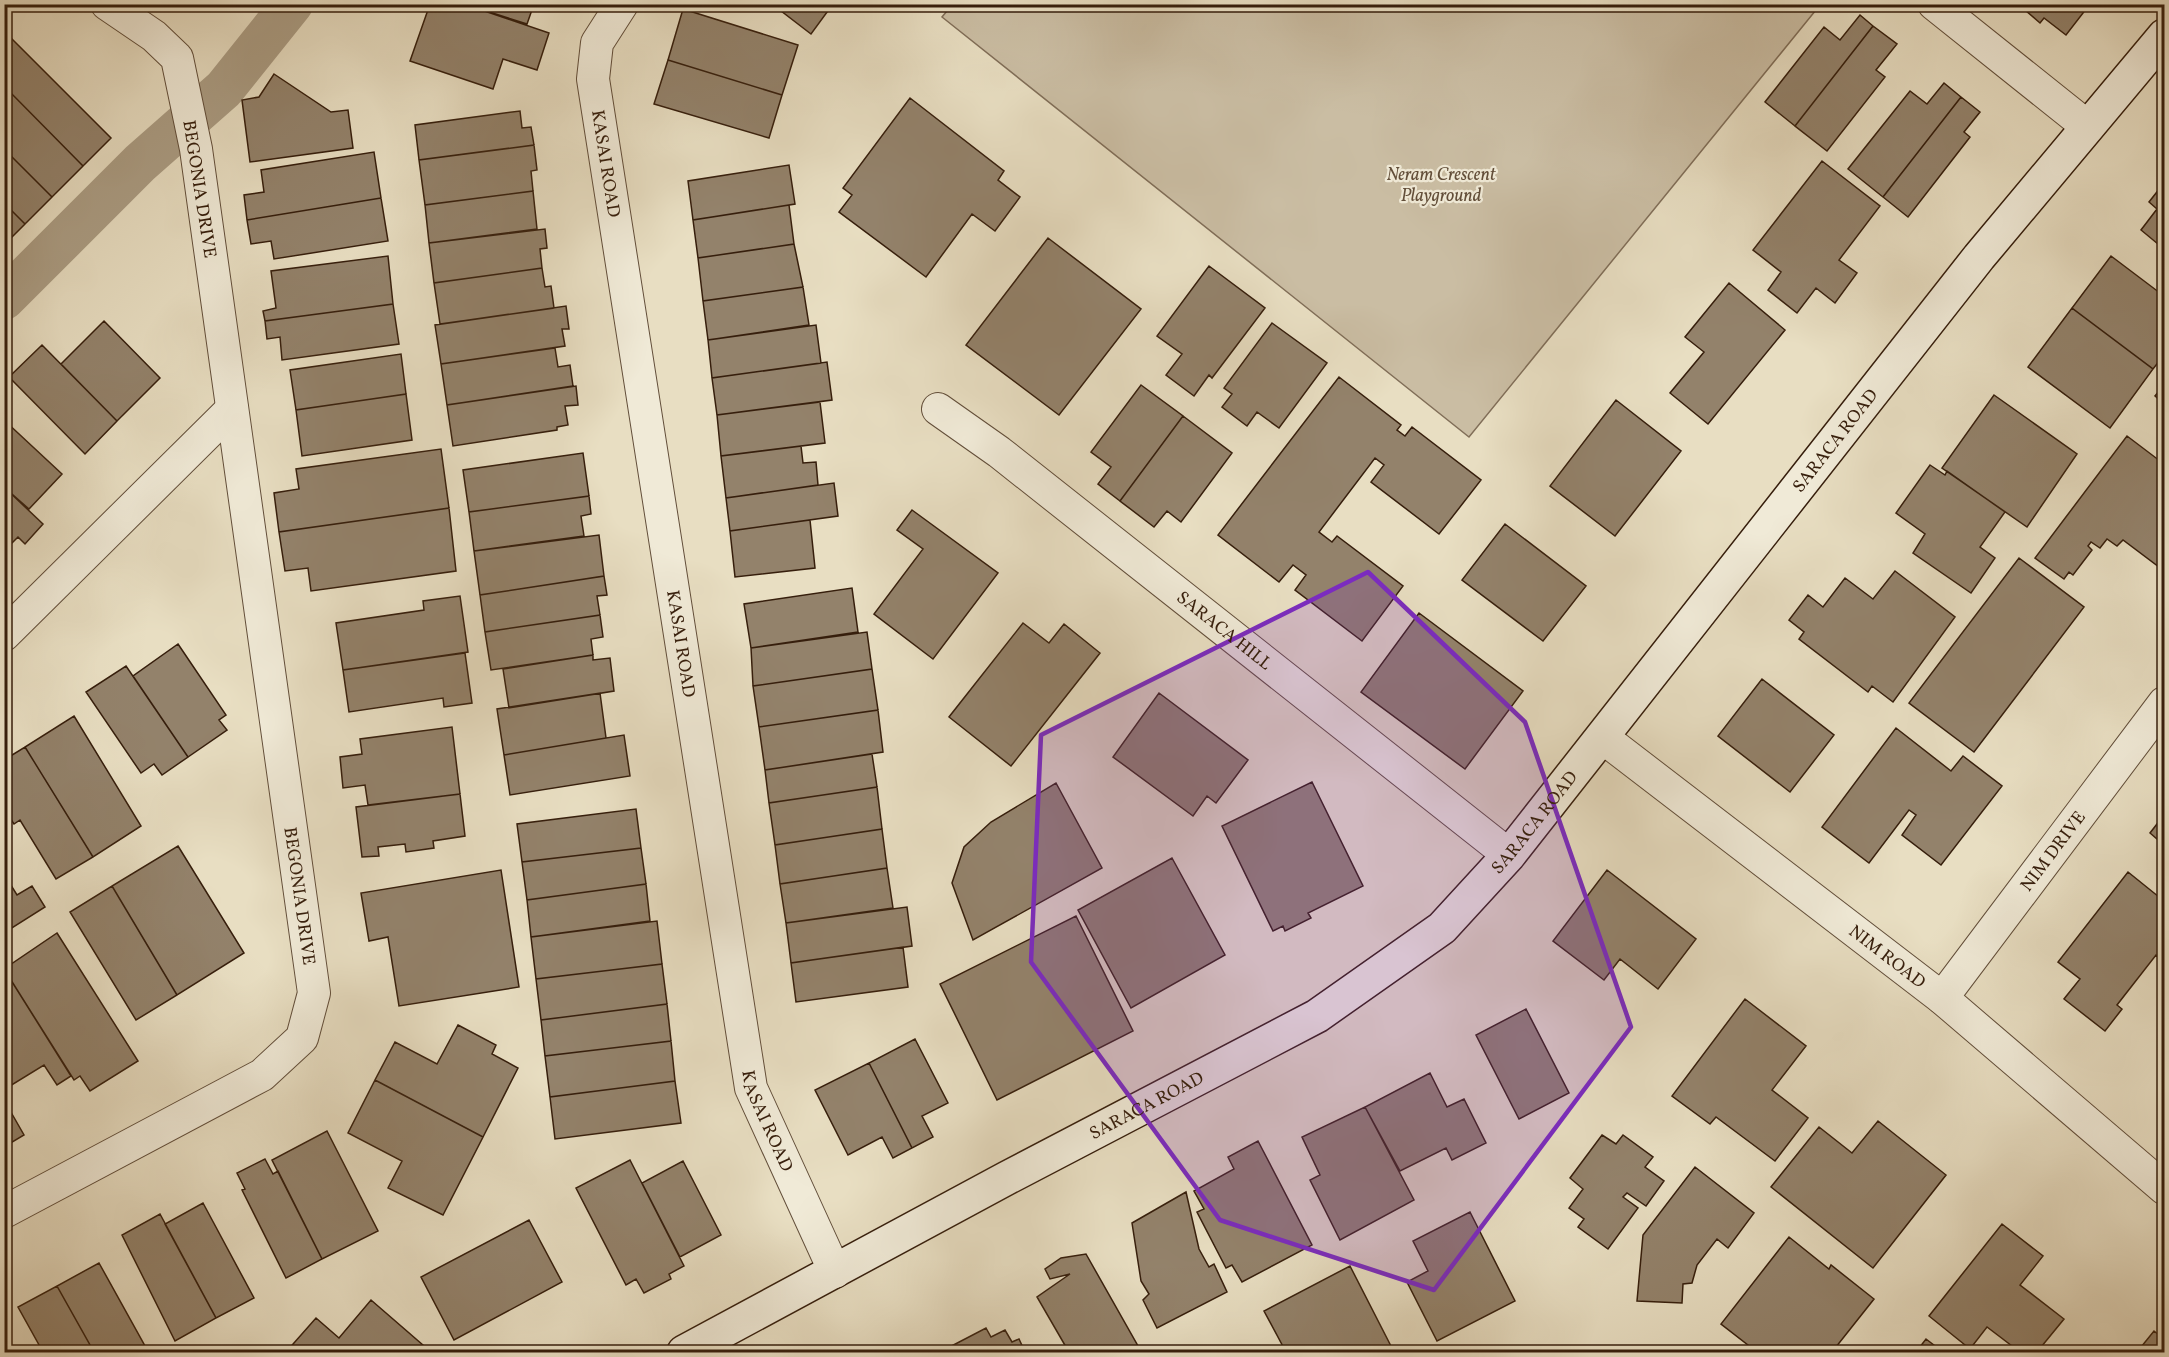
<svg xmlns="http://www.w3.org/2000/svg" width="2169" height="1357" viewBox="0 0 2169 1357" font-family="Vollkorn,serif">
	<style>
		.green { fill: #cabda3; stroke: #806e58; stroke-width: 1.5 }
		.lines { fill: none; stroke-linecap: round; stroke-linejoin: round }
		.canal { stroke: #ab9d84; stroke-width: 42 }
		.building { fill: #93826b; stroke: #361e0c; stroke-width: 1.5 }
		.street-casing { stroke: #624e3a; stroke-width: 34 }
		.secondary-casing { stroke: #361e0c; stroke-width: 36 }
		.street { stroke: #f0ead7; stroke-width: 32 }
		.secondary { stroke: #f0ead7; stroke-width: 33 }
		.marked { fill: #7b2cbf; fill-opacity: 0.2; stroke: #7b2cbf; stroke-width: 4.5; stroke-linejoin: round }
		.labels { text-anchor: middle; stroke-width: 4.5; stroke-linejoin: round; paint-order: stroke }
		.street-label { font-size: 18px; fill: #361e0c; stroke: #f0ead7 }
		.park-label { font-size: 18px; font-style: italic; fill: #624e39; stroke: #f0ead7 }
	</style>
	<rect width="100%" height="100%" fill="#e8dec2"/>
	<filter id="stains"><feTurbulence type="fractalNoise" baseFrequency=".00333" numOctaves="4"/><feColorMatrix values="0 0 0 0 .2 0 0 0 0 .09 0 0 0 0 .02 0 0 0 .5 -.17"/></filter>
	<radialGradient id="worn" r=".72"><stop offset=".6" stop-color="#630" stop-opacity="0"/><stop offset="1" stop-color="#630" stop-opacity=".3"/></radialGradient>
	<!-- green -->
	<path class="green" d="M952,5V4L1820,5L1469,437L942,17Z"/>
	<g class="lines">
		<!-- canal -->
		<path class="canal" d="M4,299L140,163L224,89L292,4"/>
	</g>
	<!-- building -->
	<path class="building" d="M430,4H464L549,33L537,70L503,59L493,89L410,61Z
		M464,4H534L527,24Z
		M772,4H833L811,34Z
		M2018,4H2090L2066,35L2044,18L2040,23Z
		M683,9L798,45L782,95L668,60Z
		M1860,15L1873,26L1795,126L1765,102L1824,27L1840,40Z
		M1873,26L1897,44L1876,70L1885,77L1827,151L1795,126Z
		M4,31L111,138L83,166L4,86Z
		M668,60L782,95L769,138L654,104Z
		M274,74L331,112L348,110L353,148L250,162L242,100L259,97Z
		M1944,83L1961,97L1883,197L1848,169L1910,91L1927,104Z
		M4,86L83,166L52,197L4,149Z
		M1961,97L1980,112L1964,132L1970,137L1908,217L1883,197Z
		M910,98L1004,171L998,180L1020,197L995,231L972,214L926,277L839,212L852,195L843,188Z
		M520,111L522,128L531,127L534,145L419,160L415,125Z
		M534,145L537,170L531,171L533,191L425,205L419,160Z
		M4,149L52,197L25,224L4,203Z
		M374,152L381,198L247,220L244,195L264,192L261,170Z
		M1822,161L1880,206L1839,260L1857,273L1835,303L1816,288L1797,313L1768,290L1781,272L1753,250Z
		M789,165L795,204L693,220L688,181Z
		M2164,183V249L2141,230L2157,209L2149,202Z
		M533,191L537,229L429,243L425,205Z
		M381,198L388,241L274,259L271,241L251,244L247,220Z
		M4,203L25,224L4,245Z
		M789,205L794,244L698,258L693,220Z
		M545,229L547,248L540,249L542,268L434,283L429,243Z
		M1048,238L1141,309L1059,415L966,345Z
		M794,244L803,287L703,301L698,258Z
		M388,256L393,304L265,321L263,311L276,308L271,271Z
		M2111,256L2164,296V355L2153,369L2072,308Z
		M1209,266L1265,308L1212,378L1209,375L1194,396L1166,375L1182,354L1157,336Z
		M542,268L545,287L551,286L554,308L440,324L434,283Z
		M1729,283L1785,330L1708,424L1670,393L1704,352L1685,337Z
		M803,287L809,325L708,340L703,301Z
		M393,304L399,344L282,360L280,337L267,339L265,321Z
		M566,306L569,329H562L565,346L441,364L435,325Z
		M2072,308L2153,369L2110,428L2028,367Z
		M104,321L160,378L117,421L61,364Z
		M1272,323L1327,363L1279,428L1257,412L1247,426L1222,407L1232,394L1224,388Z
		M816,325L821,363L712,378L708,340Z
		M42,345L117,421L85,454L9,377Z
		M555,348L558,367L570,365L573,386L447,405L441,364Z
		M401,354L406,394L296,410L290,370Z
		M827,362L832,400L717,415L712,378Z
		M1339,377L1401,425L1397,430L1405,436L1412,427L1481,480L1439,534L1371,482L1384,465L1375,458L1319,532L1332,542L1337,536L1403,586L1362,641L1295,590L1306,575L1293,565L1279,582L1218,535Z
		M1141,385L1183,416L1120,501L1098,484L1111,467L1091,452Z
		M2164,385V404L2155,396Z
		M576,386L578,405L565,406L568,425L557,427V430L453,446L447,405Z
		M406,394L412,440L302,456L296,410Z
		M1994,395L2077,454L2027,527L1942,468Z
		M1616,400L1681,451L1615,536L1550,486Z
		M820,402L825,443L721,456L717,415Z
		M1183,416L1232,453L1181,522L1167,511L1154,527L1120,501Z
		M4,420L62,474L29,509L4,487Z
		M2127,436L2164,464V567L2163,570L2123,540L2117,546L2107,539L2100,548L2091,542L2088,546L2092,550L2073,575L2069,572L2064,579L2035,558Z
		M801,446L803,463L816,462L818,485L726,498L721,456Z
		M441,449L449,508L279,532L274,493L299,489L296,469Z
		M583,453L589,496L469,512L463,470Z
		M1930,465L1945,475L1947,471L2005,512L1980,547L1995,558L1971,593L1913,553L1925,534L1896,513Z
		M834,483L838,516L730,531L726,498Z
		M4,487L43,524L25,544L18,537L4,551Z
		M589,496L591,514L581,516L584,536L474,551L469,512Z
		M449,508L456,571L311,591L308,568L285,571L279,532Z
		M912,510L998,573L933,659L874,614L923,549L897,530Z
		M810,520L815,568L735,577L730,531Z
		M1505,524L1586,586L1543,641L1462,580Z
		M599,535L604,576L480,595L474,551Z
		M2019,558L2084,607L1974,752L1909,703Z
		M1895,571L1955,617L1893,702L1872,686L1868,692L1799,639L1804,632L1789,620L1808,595L1823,607L1845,578L1873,599Z
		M604,576L607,595L597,596L600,615L485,632L480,595Z
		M852,588L858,632L751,648L744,604Z
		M460,596L468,652L343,670L336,623L424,610L423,601Z
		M1419,613L1523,691L1465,769L1361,692Z
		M600,615L603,637L591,639L593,655L491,670L485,632Z
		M1023,623L1049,643L1064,624L1100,653L1011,766L949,717Z
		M867,632L872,669L753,686L751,648Z
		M178,644L226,715L219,720L227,730L188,757L133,676Z
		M465,653L472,703L444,707L443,698L349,712L343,670Z
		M593,655V660L610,658L614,691L509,708L503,669Z
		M126,666L188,757L162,775L154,764L141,773L86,692Z
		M872,669L878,710L759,727L753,686Z
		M1762,679L1834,735L1790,792L1718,736Z
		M600,693L606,738L504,755L497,709Z
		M1159,693L1248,760L1216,803L1207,796L1193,816L1113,757Z
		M878,710L883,752L765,770L759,727Z
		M74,716L141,826L93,857L25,747Z
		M452,727L460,794L368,805L365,785L343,788L340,757L362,754L360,739Z
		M1896,728L1951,771L1963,756L2002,786L1941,865L1902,835L1916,815L1909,810L1869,863L1822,827Z
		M624,735L630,776L510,795L504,755Z
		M25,747L93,857L56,879L20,820L14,824L4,809V760Z
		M872,754L877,787L769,803L765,770Z
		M1312,782L1363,886L1308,913L1311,918L1285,931L1283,926L1273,931L1222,826Z
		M1056,783L1102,868L973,940L952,883L964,847L991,822Z
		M877,787L882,829L775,845L769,803Z
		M460,794L465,836L433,841L434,848L406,852L405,844L378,847L379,856L362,857L356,807Z
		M636,809L641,848L522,862L517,824Z
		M2164,815V845L2150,833Z
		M882,829L887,868L780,884L775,845Z
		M178,846L244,953L177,995L112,886Z
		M641,848L646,884L527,900L522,862Z
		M1172,858L1225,955L1131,1008L1078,910Z
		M887,868L893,908L786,923L780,884Z
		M501,870L519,987L399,1006L388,937L369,941L361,893Z
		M1607,870L1696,939L1658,989L1620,959L1604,980L1553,941Z
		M2128,872L2164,901V962L2156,955L2117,1005L2122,1009L2105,1031L2064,999L2080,979L2058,962Z
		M4,874L17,895L32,886L45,907L4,933Z
		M646,884L650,921L531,937L527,900Z
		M112,886L177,995L136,1020L70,912Z
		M907,907L912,946L791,963L786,923Z
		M1076,916L1133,1031L997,1100L940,984Z
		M657,921L662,964L536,979L531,937Z
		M57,933L138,1061L90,1091L80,1076L74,1080L4,969Z
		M903,947L908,987L796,1002L791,963Z
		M662,964L667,1004L541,1020L536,979Z
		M4,969L71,1076L57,1085L44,1065L10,1086L4,1077Z
		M1745,999L1806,1046L1772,1090L1808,1118L1775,1161L1716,1117L1710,1124L1672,1096Z
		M667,1004L671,1041L545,1056L541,1020Z
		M1526,1009L1569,1093L1519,1119L1476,1035Z
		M458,1025L496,1045L492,1054L518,1068L483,1137L375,1080L395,1042L437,1064Z
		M915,1039L948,1103L922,1116L933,1137L912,1148L869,1063Z
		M671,1041L675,1081L550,1097L545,1056Z
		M869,1063L912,1148L893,1158L882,1137L848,1155L815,1090Z
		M1430,1073L1447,1107L1464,1099L1486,1143L1452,1160L1446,1148L1400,1171L1365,1107Z
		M375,1080L483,1137L443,1215L388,1188L402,1161L348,1133Z
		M675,1081L681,1123L555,1139L550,1097Z
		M4,1100L24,1135L4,1147Z
		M1365,1107L1414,1200L1340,1240L1310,1180L1320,1175L1302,1137Z
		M1878,1121L1946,1175L1873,1268L1771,1187L1819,1127L1852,1153Z
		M327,1131L378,1231L322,1259L272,1160Z
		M1602,1135L1616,1144L1623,1135L1653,1157L1645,1167L1664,1181L1646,1206L1627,1193L1623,1197L1638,1208L1608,1249L1578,1227L1584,1219L1569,1208L1583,1189L1570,1178Z
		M1258,1141L1312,1245L1242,1282L1232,1265L1226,1268L1197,1212L1204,1209L1194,1191L1234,1169L1228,1157Z
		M265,1159L273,1174L278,1171L322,1259L286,1278L242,1190L245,1189L237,1173Z
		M630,1160L684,1266L669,1274L671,1279L644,1293L636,1279L626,1285L576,1188Z
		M683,1161L721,1235L680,1257L642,1183Z
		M1695,1167L1754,1213L1728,1248L1717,1239L1697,1265L1692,1283L1683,1284L1682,1303L1637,1301L1643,1235Z
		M1186,1192L1199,1249L1209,1267L1214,1264L1227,1292L1157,1328L1143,1300L1149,1294L1141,1281L1132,1223Z
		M203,1203L254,1298L216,1318L165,1224Z
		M1470,1212L1515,1301L1437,1341L1407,1282L1428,1271L1413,1241Z
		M160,1214L216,1318L175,1341L122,1235Z
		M529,1220L562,1282L454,1340L421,1277Z
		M2002,1224L2043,1256L2020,1285L2064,1319L2037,1352H2020L1987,1327L1970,1349L1929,1316Z
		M1789,1237L1829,1269L1831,1265L1874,1299L1832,1352H1757L1721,1324Z
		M1086,1254L1138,1346L1125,1352H1055L1066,1347L1037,1297L1070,1274L1050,1279L1045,1269L1061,1258Z
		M99,1263L145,1346L133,1352H94L57,1286Z
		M1350,1266L1394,1352H1286L1264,1311Z
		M57,1286L94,1352H43L18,1307Z
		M371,1300L431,1352H286L316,1318L339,1338Z
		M986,1328L991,1337L1005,1330L1012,1342L1019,1339L1025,1352H940Z
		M2154,1331L2164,1339V1352H2137Z
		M1926,1339L1943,1352H1916Z"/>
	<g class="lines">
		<defs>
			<g id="street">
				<path id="s1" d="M622,4L597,43L593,79L751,1088L835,1272"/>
				<path d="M1934,4L2088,127"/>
				<path id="s2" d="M938,409L999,452L1509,855"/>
				<path d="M4,635L232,409"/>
				<path id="s3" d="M1602,737L1942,998L2164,1188"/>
				<path id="s4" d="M1942,998L2164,703"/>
				<path d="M4,1212L262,1075L302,1038L314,993L196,149L177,58L154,36L107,4"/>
			</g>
			<g id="secondary">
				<path id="s5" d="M684,1352L1007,1178L1317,1016L1442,928L1509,855L1979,257L2164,36"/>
			</g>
		</defs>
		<!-- street casing -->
		<use href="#street" class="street-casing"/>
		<!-- secondary casing -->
		<use href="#secondary" class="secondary-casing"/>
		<!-- street -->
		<use href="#street" class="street"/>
		<!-- secondary -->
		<use href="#secondary" class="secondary"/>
	</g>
	<!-- marked area -->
	<path class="marked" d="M1368,572L1525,722L1631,1027L1434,1290L1220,1220L1031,962L1041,735Z"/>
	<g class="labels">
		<!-- street labels -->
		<g class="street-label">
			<text dy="6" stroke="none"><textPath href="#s1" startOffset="168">KASAI ROAD</textPath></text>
			<text transform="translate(200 189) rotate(81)" y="6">BEGONIA DRIVE</text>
			<text dy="6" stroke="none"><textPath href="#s5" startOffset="1496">SARACA ROAD</textPath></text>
			<text dy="6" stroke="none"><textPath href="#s2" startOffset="362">SARACA HILL</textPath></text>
			<text dy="6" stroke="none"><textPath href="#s1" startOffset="654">KASAI ROAD</textPath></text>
			<text dy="6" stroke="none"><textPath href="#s5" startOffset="1010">SARACA ROAD</textPath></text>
			<text dy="6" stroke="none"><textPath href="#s4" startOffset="184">NIM DRIVE</textPath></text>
			<text transform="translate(300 896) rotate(82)" y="6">BEGONIA DRIVE</text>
			<text dy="6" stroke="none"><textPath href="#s3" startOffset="360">NIM ROAD</textPath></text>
			<text dy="6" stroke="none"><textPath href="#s5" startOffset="524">SARACA ROAD</textPath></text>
			<text dy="6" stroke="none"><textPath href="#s1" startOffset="1140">KASAI ROAD</textPath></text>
		</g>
		<!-- park labels -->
		<g class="park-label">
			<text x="1441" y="180">Neram Crescent<tspan x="1441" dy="21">Playground</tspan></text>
		</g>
	</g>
	<!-- margin -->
	<rect width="2169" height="1357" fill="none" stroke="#e8dec2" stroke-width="24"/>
	<rect x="6" y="6" width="2157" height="1345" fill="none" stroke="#361e0c" stroke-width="3"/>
	<rect x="12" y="12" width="2145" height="1333" fill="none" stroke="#361e0c" stroke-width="1.5"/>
	<rect width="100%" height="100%" filter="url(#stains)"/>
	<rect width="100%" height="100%" fill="url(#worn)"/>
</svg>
